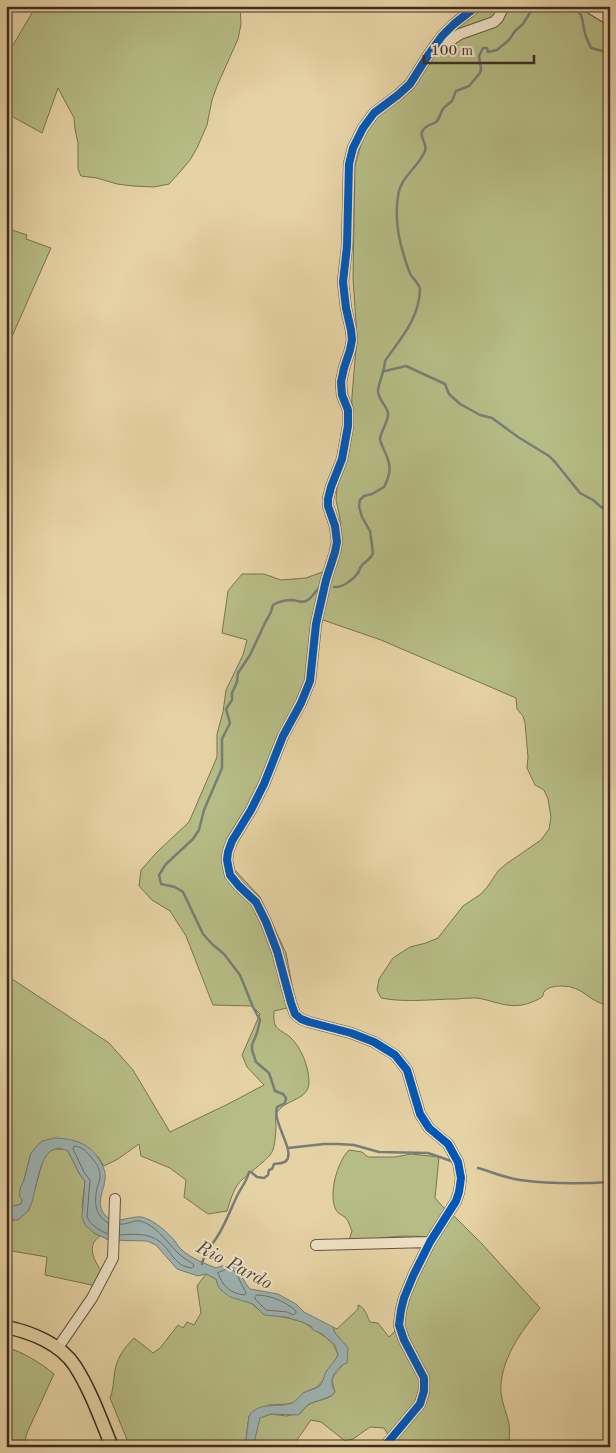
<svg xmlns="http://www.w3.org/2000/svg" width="616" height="1453" viewBox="0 0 616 1453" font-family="'Old Standard TT',serif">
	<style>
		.green { fill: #b6bc85; stroke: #7a7454 }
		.water { fill: #9db4b3; stroke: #777e79 }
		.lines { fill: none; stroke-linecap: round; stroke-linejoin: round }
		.shore { stroke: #6e706b; stroke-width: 1 }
		.stream { stroke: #777e79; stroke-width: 2.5 }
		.minor-casing { stroke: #685644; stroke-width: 12 }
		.major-casing { stroke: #3e2c23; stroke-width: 15 }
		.minor { stroke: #efe2c4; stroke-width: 10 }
		.major { stroke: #e6d3a5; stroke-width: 12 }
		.cycleway-casing { stroke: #efe2c4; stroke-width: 11 }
		.cycleway { stroke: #0057b8; stroke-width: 8 }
		.labels { text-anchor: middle; stroke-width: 4; stroke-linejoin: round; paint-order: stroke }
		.water-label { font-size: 19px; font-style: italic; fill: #514740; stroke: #efe2c4 }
	</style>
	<rect width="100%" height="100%" fill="#e6d3a5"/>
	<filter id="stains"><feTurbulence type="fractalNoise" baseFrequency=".004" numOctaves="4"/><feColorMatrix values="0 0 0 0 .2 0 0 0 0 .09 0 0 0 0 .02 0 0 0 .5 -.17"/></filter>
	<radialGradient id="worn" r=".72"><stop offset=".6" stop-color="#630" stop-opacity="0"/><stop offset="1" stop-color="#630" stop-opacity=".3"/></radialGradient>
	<!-- green -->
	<path class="green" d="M36,6H240L241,24L238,39L217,86L212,100L207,125L197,148L190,160L180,172L169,184L154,187L133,186L117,184L97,178L81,176L78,169V143L75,129L74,118L58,88L42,133L6,113V57Z
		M471,6H610V1005C589,1004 584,985 561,986C555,986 548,987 544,992C543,993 543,995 543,996C539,1000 528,1004 522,1005C506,1008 491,1000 477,998C471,998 464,998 457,999C432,999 406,1003 381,998L377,990L379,979L393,958L410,947L426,943L438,938L463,906L481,894L488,886L498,871L506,864L541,840L549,829L551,817L548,799L544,790L535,785L527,768L528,757L525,723L523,716L517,709L516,698L381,640L323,620L320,627L315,668L230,847L233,868L260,897L286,953L296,1006L274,1011C273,1030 277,1027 290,1037C301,1047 309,1067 309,1082C309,1100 287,1099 278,1111C274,1117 276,1120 276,1125C276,1131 275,1147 272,1152C269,1159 246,1175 239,1183C233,1190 230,1202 227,1211L208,1214L184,1197L186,1180L170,1168L141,1156L139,1144L118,1159L104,1166L98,1157L42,1141L31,1153L24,1180L20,1189L22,1200L21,1204L13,1206L6,1205V975L109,1043L133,1070L170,1132L228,1104L264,1085L247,1067L242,1055L260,1014L252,1006L213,1005L186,936L170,911L152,900L139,886L141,870L157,852L189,822L217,757V734L223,712L226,690L243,655L247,640L222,633L228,591L242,574H264L281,580L306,578L325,571L340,537V518L336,500L337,488L351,434L352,396L357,337L353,278L355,166L366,126L415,72Z
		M6,228L27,235L26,239L51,248L6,350Z
		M55,1149H64L68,1151L80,1175L85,1181L82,1207L94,1233L100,1236C98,1238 95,1240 94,1242C88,1253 99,1267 104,1276L101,1287L45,1275L47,1257L6,1250V1220L13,1221L29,1210L43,1160L48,1152Z
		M349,1150L362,1152L368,1157H395L411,1154L439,1157L435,1198L443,1207L453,1215L483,1245L540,1308C521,1332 499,1361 501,1393C502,1404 507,1413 509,1424C510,1431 509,1439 509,1447H399L393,1443L384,1428L370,1427L353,1439L345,1441L321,1422L311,1420L292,1447H253L259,1418L271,1414L286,1416L301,1413C310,1397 328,1403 335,1392C329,1374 335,1377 343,1364C346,1359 347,1353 348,1348L335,1333L333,1327L337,1329L358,1309V1305C365,1307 367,1316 370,1322L378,1323L389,1337L396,1330L414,1277L425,1237C400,1234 373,1239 348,1243L352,1231C350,1227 349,1221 345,1217C342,1215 338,1214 336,1210C328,1195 337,1162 349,1150Z
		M206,1274L216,1279C221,1296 235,1297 249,1302C254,1304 256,1309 261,1311C274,1317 289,1317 302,1322C308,1324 310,1328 315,1330C327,1339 332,1339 338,1355L334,1363L325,1374L324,1379L317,1387L303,1393L295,1402L288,1404L269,1405L249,1416L245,1447H130L110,1398C113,1391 113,1385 114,1378C115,1361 122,1350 134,1338L153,1353L160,1348L178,1325L183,1328L187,1322L194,1325L201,1313L197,1286Z
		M6,1347C25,1353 39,1362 54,1374L27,1433L23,1447H6Z"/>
	<!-- water -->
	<path class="water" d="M55,1138C74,1139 90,1143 100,1161C103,1166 106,1172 105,1179C104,1191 95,1204 105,1215C116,1227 133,1213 145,1218C156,1222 167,1232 175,1241C177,1244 179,1248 182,1250C192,1259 204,1263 216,1268L231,1263L238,1268L246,1284L250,1289L278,1294L296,1304L304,1312L333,1327L335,1333L348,1348L347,1363C339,1365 331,1375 332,1384C332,1387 334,1389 335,1392C330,1399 317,1400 309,1404C304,1407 303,1412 298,1415L271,1414L260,1418L253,1447H245L249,1416C258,1401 279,1408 292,1403C297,1401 299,1396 303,1393C308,1390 314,1390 318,1387C324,1383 323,1376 327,1370C331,1365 335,1361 338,1355L335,1345L322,1334L313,1330L311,1326L302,1322L286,1317L264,1315L253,1304L230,1297L221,1290L218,1286L216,1279L206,1274L198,1276L177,1269L156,1245L147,1241L109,1240L94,1233L85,1225L82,1217L85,1181L80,1175L68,1151C37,1136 38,1194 29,1209C27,1213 21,1217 18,1220H6V1205L13,1206L21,1204L22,1200L19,1195L20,1189L24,1180L31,1153L42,1141Z"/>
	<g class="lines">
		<!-- shore -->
		<path class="shore" d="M108,1234C99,1230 91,1226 87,1217L90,1180L84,1172L73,1149L74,1146C82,1147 85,1150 90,1156C95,1161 101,1169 100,1177C100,1181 98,1185 97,1188C94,1203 95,1215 108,1223
			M120,1235C133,1234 148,1233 159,1241C171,1250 175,1267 192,1268L194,1266L193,1264C188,1260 181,1257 177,1252C166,1241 156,1225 140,1221C133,1220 127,1225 120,1224
			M230,1268C239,1273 240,1284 246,1292L245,1295C230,1294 222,1285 218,1273Z
			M257,1295C271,1295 286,1302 296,1311V1313L293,1315L287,1312L266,1310L255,1299V1297Z"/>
		<!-- stream -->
		<path class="stream" d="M571,6C585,15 581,18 585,33C586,38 589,43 591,48L610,53
			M605,6L610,10
			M385,371L406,366L445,384L449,394L460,404L480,415L492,418L518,437L549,456L555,462L580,493L593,500L601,507L610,511
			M334,587C342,588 353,580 358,573C359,571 360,568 362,565C366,561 371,559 373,553L370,531L362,517L359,506L360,500L364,496L372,494L384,487C392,472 391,464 384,450C383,446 380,443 380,439C381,430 389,421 388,413C386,405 379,400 378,392C377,387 385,370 385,361C400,339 419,319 420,290C420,283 411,278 409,271C400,246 394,223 398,196C400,177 418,168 425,151C428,143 418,137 423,130C426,125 431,125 436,122C440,119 440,113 443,109C445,106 449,104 452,101C454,98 454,94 456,91L469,86L480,73L481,69L479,56L483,48H487L488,52L497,50L509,40L515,31L523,24L534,6
			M288,1148L324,1144H339L354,1145L379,1152L428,1153L454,1162
			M478,1168C492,1172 506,1178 520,1180C550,1184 580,1184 610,1182
			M202,1264C204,1252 211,1247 217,1237C226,1223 231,1208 238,1194C242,1186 247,1181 249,1172H251L257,1177L264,1178L268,1175L269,1170L272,1169L274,1164C278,1163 283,1164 286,1161C296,1151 272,1123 277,1107L285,1103L286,1098L283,1094L275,1091L269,1073L256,1062L252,1050V1045L257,1033L260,1020L253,1007L240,975L224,954L212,944L203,934L183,892L175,887L161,884L159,875L166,864L193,839L199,830L204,810L222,768V739L230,723L226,709L232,700V693L237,682L238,673L250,655L265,623L271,612L273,605C279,601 286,600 293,600C298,601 301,603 306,601C312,599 315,591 320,587"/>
		<defs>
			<path id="minor" d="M587,6L610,20
				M436,50L460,34L494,22L498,18L504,6
				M316,1245L430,1242
				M57,1349L92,1298L113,1258L115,1199
				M384,1447L420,1404L424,1391V1378L404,1340L399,1325L401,1310L404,1298L413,1276L430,1242L456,1201L459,1192L461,1178L458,1162L448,1144L429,1128L420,1114L407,1070L395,1055L374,1042L351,1033L309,1022L301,1019L295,1014L291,1003L277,951L266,922L256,902L239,886L230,875L227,860L228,852L232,841L251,810L264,784L283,736L301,703L310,681L316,624L326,580L335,552L337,542L335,526L328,506V499L331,487L342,459L348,426V410L342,395L341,382L344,368L350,350L352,340L351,330L346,308L343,282L347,246L349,164L353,148L363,128L374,113L398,95L410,84L429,54L442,36L454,24L477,6"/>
			<path id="major" d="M6,1327C31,1332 61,1344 75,1366C91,1391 101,1420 112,1447"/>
		</defs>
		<!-- minor casing -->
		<use href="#minor" class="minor-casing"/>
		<!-- major casing -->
		<use href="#major" class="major-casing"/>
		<!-- minor -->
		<use href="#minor" class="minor"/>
		<!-- major -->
		<use href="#major" class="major"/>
		<defs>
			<path id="cycleway" d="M384,1447L420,1404L424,1391V1378L404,1340L399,1325L401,1310L404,1298L413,1276L430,1242L456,1201L459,1192L461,1178L458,1162L448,1144L429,1128L420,1114L407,1070L395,1055L374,1042L351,1033L309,1022L301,1019L295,1014L291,1003L277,951L266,922L256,902L239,886L230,875L227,860L228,852L232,841L251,810L264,784L283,736L301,703L310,681L316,624L326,580L335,552L337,542L335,526L328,506V499L331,487L342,459L348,426V410L342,395L341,382L344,368L350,350L352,340L351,330L346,308L343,282L347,246L349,164L353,148L363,128L374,113L398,95L410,84L429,54L442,36L454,24L477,6"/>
		</defs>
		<!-- cycleway casing -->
		<use href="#cycleway" class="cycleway-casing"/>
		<!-- cycleway -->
		<use href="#cycleway" class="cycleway"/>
	</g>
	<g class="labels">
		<!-- water labels -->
		<g class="water-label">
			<text transform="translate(235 1264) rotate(28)" y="7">Rio Pardo</text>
		</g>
	</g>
	<!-- margin -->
	<rect width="616" height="1453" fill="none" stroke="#e6d3a5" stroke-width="25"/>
	<rect x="8" y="8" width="601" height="1438" fill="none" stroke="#3e2c23" stroke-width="2.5"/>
	<rect x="12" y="12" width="591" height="1428" fill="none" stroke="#3e2c23"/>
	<!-- scale -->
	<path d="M424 55v8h110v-8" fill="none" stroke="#3e2c23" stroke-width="2.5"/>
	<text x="431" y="55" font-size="15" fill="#3e2c23" stroke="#efe2c4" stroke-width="4" paint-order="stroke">100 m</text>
	<rect width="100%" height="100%" filter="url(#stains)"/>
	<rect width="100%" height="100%" fill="url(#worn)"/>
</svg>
